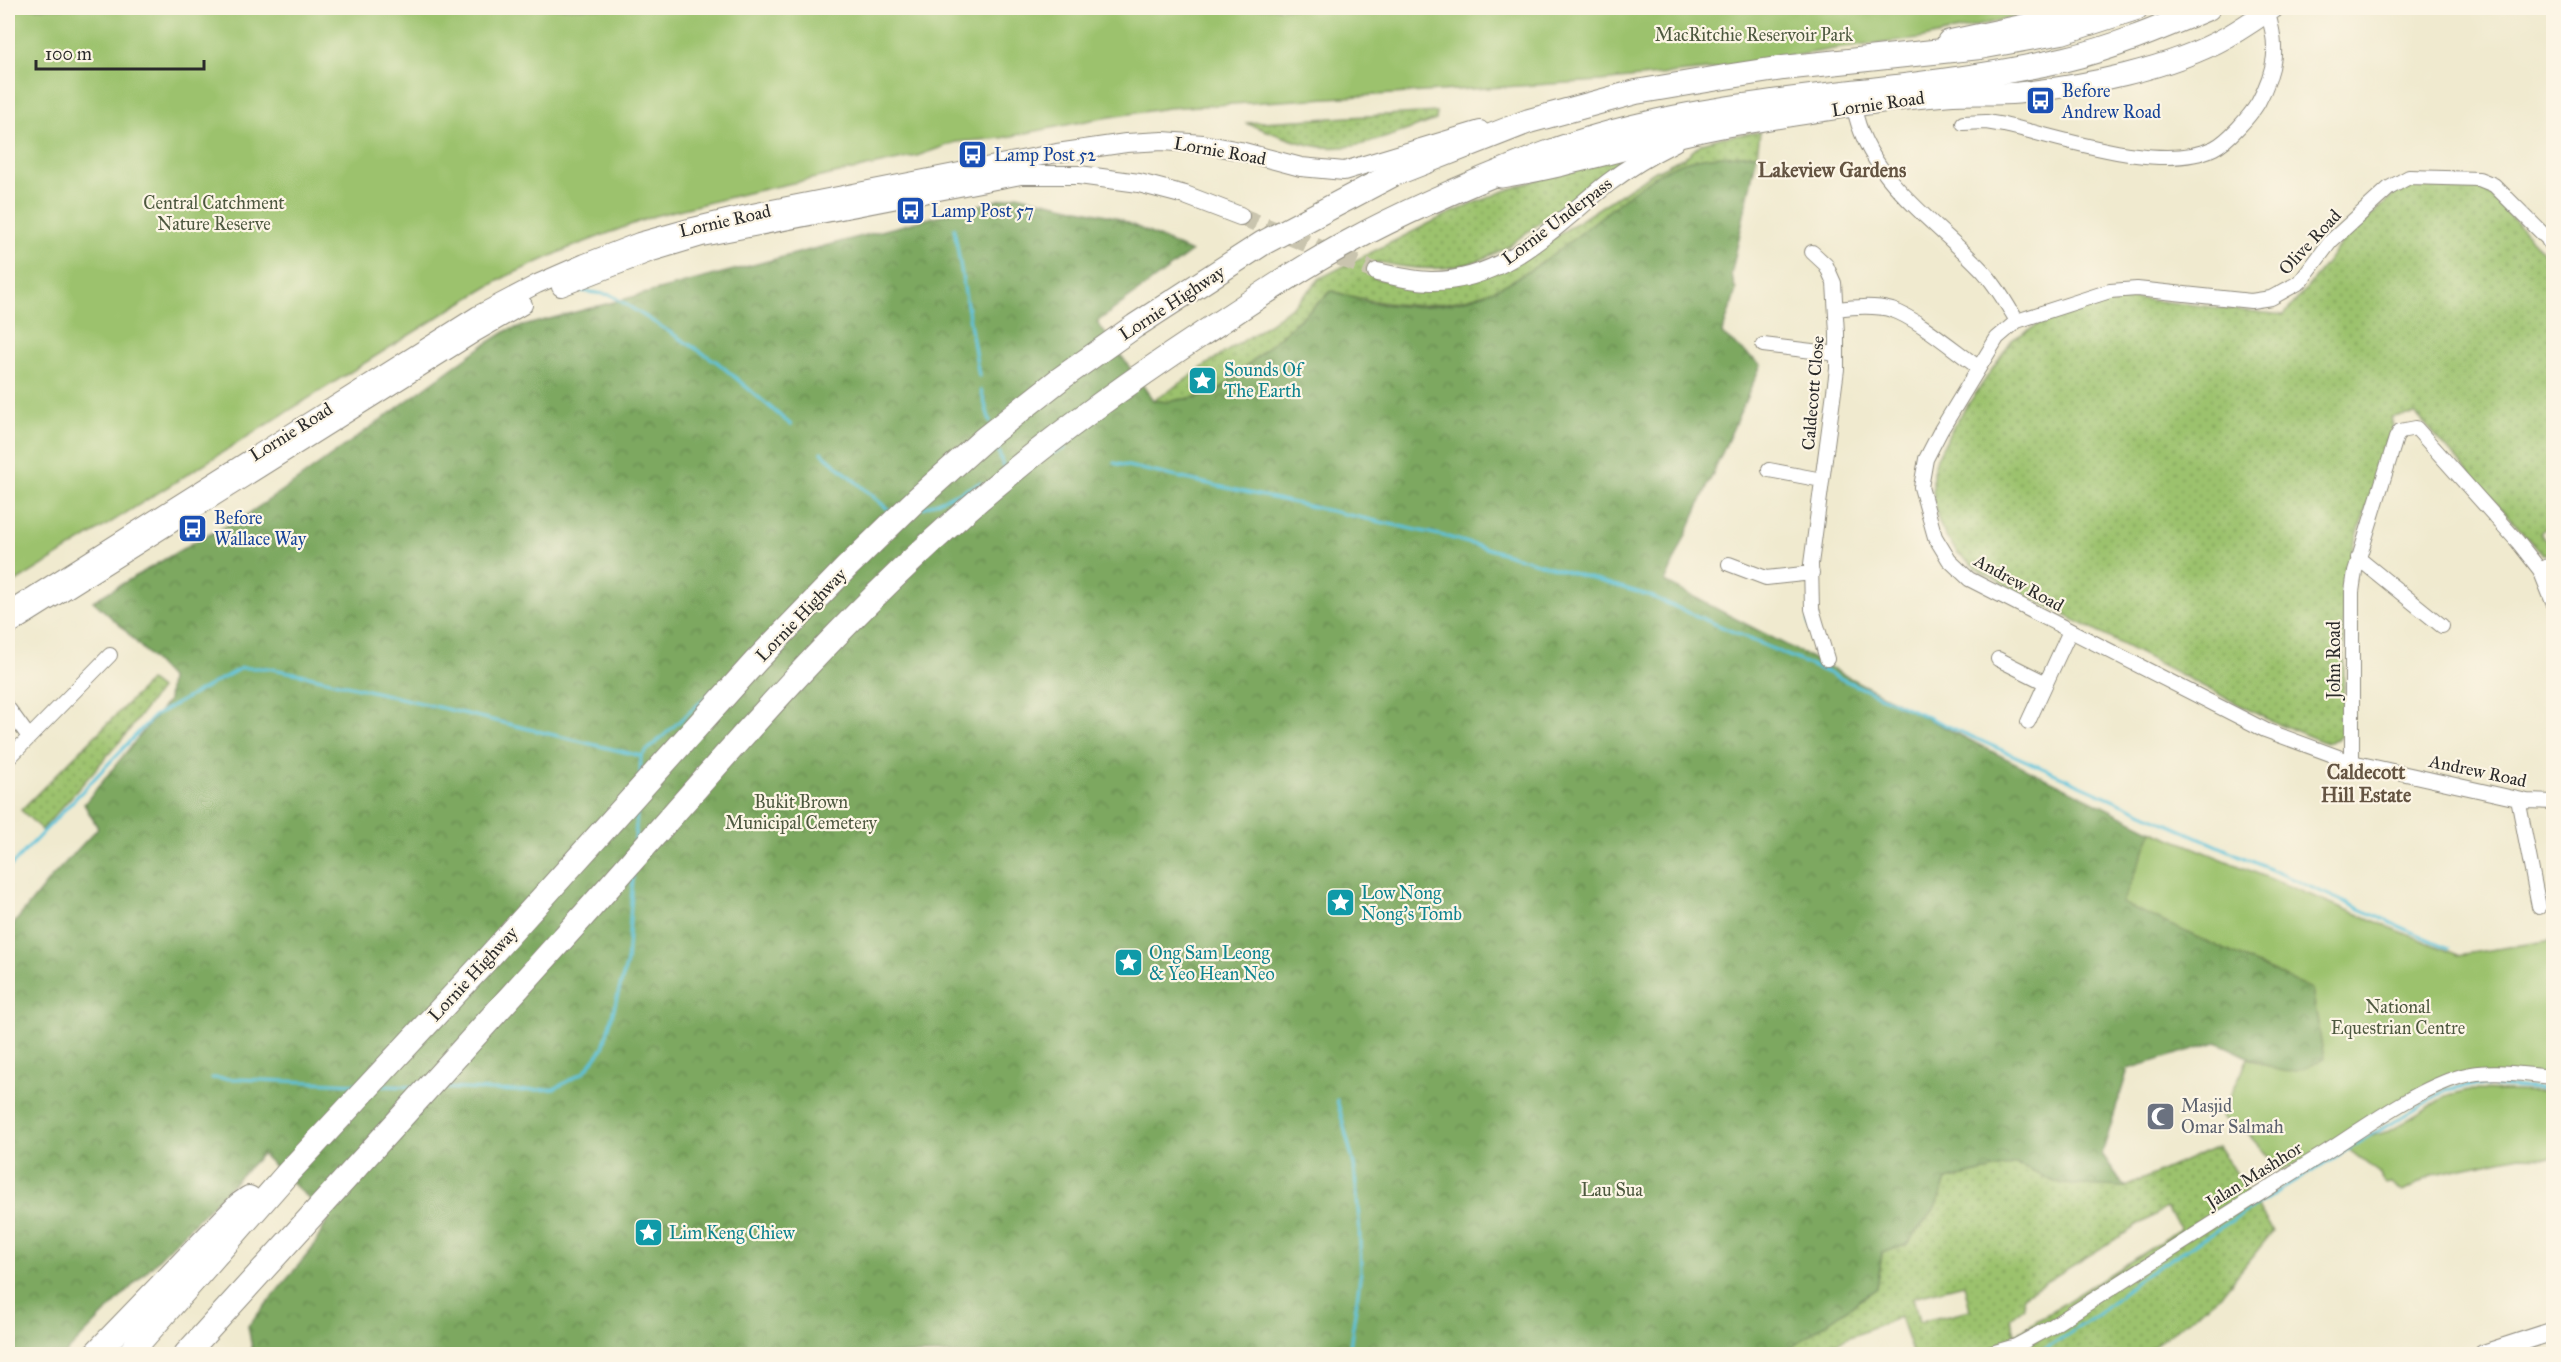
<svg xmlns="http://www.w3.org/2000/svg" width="2561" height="1362" viewBox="0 0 2561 1362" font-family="'IM FELL Great Primer',serif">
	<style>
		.grass { fill: url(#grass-dots); stroke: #64764c; stroke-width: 1.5; fill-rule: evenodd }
		.forest { fill: url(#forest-crowns); stroke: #546a46; stroke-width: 1.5 }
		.green { fill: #9cc26d; stroke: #64764c; stroke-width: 1.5 }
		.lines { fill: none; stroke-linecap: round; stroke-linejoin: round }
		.stream { stroke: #5dc3db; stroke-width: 3 }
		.secondary-tunnel { stroke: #c9c4ae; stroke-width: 18; stroke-dasharray: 18 9; stroke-linecap: butt }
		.street-casing { stroke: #8e8a7d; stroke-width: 16 }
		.secondary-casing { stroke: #8e8a7d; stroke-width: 20 }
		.primary-casing { stroke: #8e8a7d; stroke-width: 23 }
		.highway-casing { stroke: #8e8a7d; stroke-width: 26 }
		.street { stroke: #fff; stroke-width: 14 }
		.secondary { stroke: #fff; stroke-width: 18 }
		.primary { stroke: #fff; stroke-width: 21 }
		.highway { stroke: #fff; stroke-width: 24 }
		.labels { text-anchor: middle; stroke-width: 4.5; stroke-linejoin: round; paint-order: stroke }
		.park-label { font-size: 18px; fill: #4d583f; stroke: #fcf5e5 }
		.transit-label { font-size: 18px; fill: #164399; stroke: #fcf5e5; text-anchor: start }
		.street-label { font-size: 18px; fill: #2b2b2b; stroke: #fcf5e5 }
		.culture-label { font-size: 18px; fill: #0d838f; stroke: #fcf5e5; text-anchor: start }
		.worship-label { font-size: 18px; fill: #5b616d; stroke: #fcf5e5; text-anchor: start }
		.neighbourhood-label { font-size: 20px; font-weight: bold; fill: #645442; stroke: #fcf5e5 }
	</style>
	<defs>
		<pattern id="grass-dots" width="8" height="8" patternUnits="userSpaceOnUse" patternTransform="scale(1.5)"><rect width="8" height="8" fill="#9cc26d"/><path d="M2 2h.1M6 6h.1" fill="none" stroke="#7f9e5a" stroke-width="1.8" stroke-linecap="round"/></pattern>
		<pattern id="forest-crowns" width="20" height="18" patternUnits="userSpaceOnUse" patternTransform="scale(1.5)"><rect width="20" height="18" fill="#7da860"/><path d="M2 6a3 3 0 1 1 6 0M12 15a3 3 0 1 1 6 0" fill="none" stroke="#67894f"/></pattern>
	</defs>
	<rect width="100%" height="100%" fill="#fcf5e5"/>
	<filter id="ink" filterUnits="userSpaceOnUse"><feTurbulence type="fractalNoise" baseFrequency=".0167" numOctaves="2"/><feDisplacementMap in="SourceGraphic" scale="12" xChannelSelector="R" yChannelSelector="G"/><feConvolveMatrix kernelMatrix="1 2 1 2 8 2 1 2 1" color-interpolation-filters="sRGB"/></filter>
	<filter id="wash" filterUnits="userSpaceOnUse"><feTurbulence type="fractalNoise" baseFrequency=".008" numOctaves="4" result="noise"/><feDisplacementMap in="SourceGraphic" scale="24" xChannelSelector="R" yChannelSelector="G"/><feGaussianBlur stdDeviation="1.35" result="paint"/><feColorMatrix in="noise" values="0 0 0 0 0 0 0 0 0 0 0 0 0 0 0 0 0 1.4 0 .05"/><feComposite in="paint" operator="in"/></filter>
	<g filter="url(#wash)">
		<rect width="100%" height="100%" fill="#f0eacf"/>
		<!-- grass -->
		<path class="grass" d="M1437,112L1436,120C1396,133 1353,155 1310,145C1288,140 1266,130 1245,123Z
			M1760,132L1757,154L1703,158L1509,284C1443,312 1400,310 1331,291L1215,394L1166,402L1153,400C1173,390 1189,377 1207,364C1246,338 1291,315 1320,278L1446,215L1499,193L1562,171L1642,147L1510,245C1467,272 1427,273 1379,262L1374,278L1406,285L1543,245L1654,172L1688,155L1702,143L1723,137Z
			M2411,184L2482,188L2487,191L2543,252L2548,260L2554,290V520L2540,533L2553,548V554H2542L2416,414L2391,417L2393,426L2343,579L2344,731L2337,740L2326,743L2267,719L1981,572L1958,553L1946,537L1939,523L1933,499V472L1937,458L1954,425L2013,339L2046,320L2122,297L2284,315L2311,283L2341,243L2404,186Z
			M150,681L160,689L128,732L42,830L21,810Z
			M2218,1146L2273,1231L2222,1294L2143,1354H1913L1900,1317L1808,1354H1782L1877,1288L1882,1253L1935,1208L1946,1180L2016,1164L2059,1184L2125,1187ZM2166,1208L2181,1229L2016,1334L2010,1318L2024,1307L2023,1296ZM1964,1284L1970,1310L1919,1322L1913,1297Z"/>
		<!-- forest -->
		<path class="forest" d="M1757,154L1731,275L1736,290L1722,334L1761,365L1665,582L1977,744L2153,831L2123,903L2312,989L2324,1058L2305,1071L2280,1072L2217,1042L2128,1069L2102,1154L2125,1187L2059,1184L2016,1164L1946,1180L1935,1208L1906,1245L1882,1253L1877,1288L1782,1354H253L248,1326L312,1249L329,1218L262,1154L65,1354H8V931L49,880L98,828L84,804L168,701L170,678L123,628L93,601L196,541L239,520L295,482L481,347L508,330L1017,195L1115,217L1191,252L1097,322L1153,400L1166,402L1215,394L1332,291C1346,295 1361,301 1376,303C1473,319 1526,277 1597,220C1622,201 1646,178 1676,165C1701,155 1730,156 1757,154Z"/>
		<!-- green -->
		<path class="green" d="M8,8H2024L2012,18L1919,39L1840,48L1718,69L1600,81L1168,108L1091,120L1002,138L956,142L917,156L747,193L654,216L569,248L505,277L454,307L8,587Z
			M2153,831L2458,955L2553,940V1076L2462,1077L2332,1147L2281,1171L2248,1134L2221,1117L2248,1058C2282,1072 2291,1080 2324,1058L2312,989L2122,903Z
			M2469,1090L2553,1092V1157L2520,1156L2434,1174L2403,1192L2391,1183L2385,1184L2379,1173L2343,1145L2389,1131L2449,1095Z"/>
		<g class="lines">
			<!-- stream -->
			<path class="stream" d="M954,228L979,376
				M582,291L611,295L717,362L791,425
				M981,390L990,422
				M996,443L1003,466
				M821,452L890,511
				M1053,453L1065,448
				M1114,463L1444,536L1648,595L1826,672L2448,948
				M923,508L980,483
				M1808,621L1825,670
				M640,774L641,756L714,690
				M635,843L637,807
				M8,869L154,716L241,668H267L305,675L641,756
				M212,1078L357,1084
				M384,1086L417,1087
				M441,1088L517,1091L554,1089L584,1072L603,1048L627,962L633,876
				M1337,1100L1354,1165L1359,1219L1361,1271L1349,1354
				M2041,1354L2042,1351L2099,1314L2137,1280L2279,1191L2446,1090L2470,1085L2554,1089"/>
		</g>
	</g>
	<g filter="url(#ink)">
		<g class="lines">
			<!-- secondary-tunnel -->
			<path class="secondary-tunnel" d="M1240,216L1377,272"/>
			<defs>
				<path id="street" d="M1854,107C1867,178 1933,219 1980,268C1995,283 2006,303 2017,321
					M1963,123L1986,122L2004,125C2060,137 2161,174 2214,148C2228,141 2250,116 2258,103C2276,69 2279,47 2267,11
					M2554,251L2547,238L2494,185L2479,179L2409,177L2389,188L2331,241L2300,282L2271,298L2251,301L2137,289L2110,291L2017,321L1997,338L1941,430L1926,459L1921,487L1935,537L1949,560L1969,579L2265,730L2352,762L2527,801L2554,802
					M1812,252L1826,265L1834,283L1837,333V369L1811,564L1812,609L1827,659
					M1836,309C1854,307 1874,305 1892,310C1917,318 1955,351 1978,367
					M1763,345L1837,354
					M1769,470L1822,480
					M2358,558L2442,626
					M1729,564L1766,578L1812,573
					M2540,570L2554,563
					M1998,659L2046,683
					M8,708L29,737
					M2028,722L2070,631
					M8,759L110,655
					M2352,762V592L2355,571L2396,438L2400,431L2416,428L2518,542L2540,570L2554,605
					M2518,799L2539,907
					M1988,1354L2016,1346L2049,1328C2141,1270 2231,1211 2323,1154C2364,1128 2416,1089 2462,1076C2491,1068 2525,1075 2554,1077"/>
				<path id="secondary" d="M1377,272C1395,276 1413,281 1431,281C1504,282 1555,225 1608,183C1629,167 1651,154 1675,142
					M561,287L649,253L702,237L1021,175H1079L1139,183L1185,195L1240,216
					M8,612L478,315L537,284L585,263L639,242L693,227L752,213L1057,153L1126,143L1163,141L1203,144L1240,151L1301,167L1344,171L1480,130
					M8,626L476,332L523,305
					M2483,1354L2554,1331"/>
				<path id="primary" d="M1948,41L2024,25L2083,8
					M1501,177C1581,165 1658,137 1739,124C1807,113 1877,101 1946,95C1970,93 1994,95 2018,93C2083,86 2170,69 2227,37C2243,28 2258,17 2273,8"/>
				<path id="highway" d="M95,1354L239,1205L249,1198
					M129,1354L287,1174L480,967L756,661L846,568L916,500L984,439L1060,379L1135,326L1263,243L1394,174L1529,121L1636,92L1725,77L1783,68L1980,47L2062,32L2136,8
					M186,1354C316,1211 447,1068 576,924C697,789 813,648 948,527C1026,456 1111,394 1199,336C1248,304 1297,270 1349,242C1411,208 1478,180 1545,154C1712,91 1894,99 2066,59C2114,48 2163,27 2208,8"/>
			</defs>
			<!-- street casing -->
			<use href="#street" class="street-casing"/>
			<!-- secondary casing -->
			<use href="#secondary" class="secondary-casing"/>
			<!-- primary casing -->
			<use href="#primary" class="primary-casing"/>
			<!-- highway casing -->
			<use href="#highway" class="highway-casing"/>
			<!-- street -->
			<use href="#street" class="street"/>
			<!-- secondary -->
			<use href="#secondary" class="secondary"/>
			<!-- primary -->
			<use href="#primary" class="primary"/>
			<!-- highway -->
			<use href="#highway" class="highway"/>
		</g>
	</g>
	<!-- icons -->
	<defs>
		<symbol id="bus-square" viewBox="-11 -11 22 22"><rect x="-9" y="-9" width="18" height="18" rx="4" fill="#1a4fb4" stroke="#fcf5e5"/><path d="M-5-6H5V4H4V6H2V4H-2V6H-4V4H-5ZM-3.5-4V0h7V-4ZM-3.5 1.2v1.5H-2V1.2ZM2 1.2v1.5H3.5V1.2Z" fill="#fff"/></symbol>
		<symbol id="sight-square" viewBox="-11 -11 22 22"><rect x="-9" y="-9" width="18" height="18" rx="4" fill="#0f9aa8" stroke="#fcf5e5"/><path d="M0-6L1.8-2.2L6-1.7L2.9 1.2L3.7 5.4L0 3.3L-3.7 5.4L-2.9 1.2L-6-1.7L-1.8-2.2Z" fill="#fff"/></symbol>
		<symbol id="mosque-square" viewBox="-11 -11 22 22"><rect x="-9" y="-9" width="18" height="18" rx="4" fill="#6b7280" stroke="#fcf5e5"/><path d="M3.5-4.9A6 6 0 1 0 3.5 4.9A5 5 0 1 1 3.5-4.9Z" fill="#fff"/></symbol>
	</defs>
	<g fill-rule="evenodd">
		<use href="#bus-square" x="2024" y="84" width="33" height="33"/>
		<use href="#bus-square" x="956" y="138" width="33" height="33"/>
		<use href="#bus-square" x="894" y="194" width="33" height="33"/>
		<use href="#sight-square" x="1186" y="364" width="33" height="33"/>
		<use href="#bus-square" x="176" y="512" width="33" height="33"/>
		<use href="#sight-square" x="1324" y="886" width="33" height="33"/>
		<use href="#sight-square" x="1112" y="946" width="33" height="33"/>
		<use href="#mosque-square" x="2144" y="1100" width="33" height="33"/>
		<use href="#sight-square" x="632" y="1216" width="33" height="33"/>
	</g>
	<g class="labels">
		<!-- park labels -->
		<g class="park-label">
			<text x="1754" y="41">MacRitchie Reservoir Park</text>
			<text x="214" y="209">Central Catchment<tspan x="214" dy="21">Nature Reserve</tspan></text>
			<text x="801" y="808">Bukit Brown<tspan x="801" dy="21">Municipal Cemetery</tspan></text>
			<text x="2398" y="1013">National<tspan x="2398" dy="21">Equestrian Centre</tspan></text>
			<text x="1612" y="1196">Lau Sua</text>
		</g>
		<!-- transit labels -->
		<g class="transit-label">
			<text x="2062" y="97">Before<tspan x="2062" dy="21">Andrew Road</tspan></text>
			<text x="994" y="161">Lamp Post 52</text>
			<text x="931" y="217">Lamp Post 57</text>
			<text x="214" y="524">Before<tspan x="214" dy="21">Wallace Way</tspan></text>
		</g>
		<!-- street labels -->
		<g class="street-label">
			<text transform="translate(1878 104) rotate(-8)" y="6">Lornie Road</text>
			<text transform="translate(1220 151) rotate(10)" y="6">Lornie Road</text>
			<text transform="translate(725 221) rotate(-13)" y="6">Lornie Road</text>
			<text transform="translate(1557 221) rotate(-37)" y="6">Lornie Underpass</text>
			<text transform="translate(2310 242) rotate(-47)" y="6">Olive Road</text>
			<text transform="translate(1172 303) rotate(-33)" y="6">Lornie Highway</text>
			<text transform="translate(1813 393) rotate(-85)" y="6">Caldecott Close</text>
			<text transform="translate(291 432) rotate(-32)" y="6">Lornie Road</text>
			<text transform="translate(2019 583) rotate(29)" y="6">Andrew Road</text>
			<text transform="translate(801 615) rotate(-46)" y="6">Lornie Highway</text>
			<text transform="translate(2334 660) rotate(-90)" y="6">John Road</text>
			<text transform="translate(2478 771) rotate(12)" y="6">Andrew Road</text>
			<text transform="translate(473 974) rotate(-47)" y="6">Lornie Highway</text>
			<text transform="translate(2254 1175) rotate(-32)" y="6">Jalan Mashhor</text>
		</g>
		<!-- culture labels -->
		<g class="culture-label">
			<text x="1224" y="376">Sounds Of<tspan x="1224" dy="21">The Earth</tspan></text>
			<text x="1361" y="899">Low Nong<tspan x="1361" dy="21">Nong's Tomb</tspan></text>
			<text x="1149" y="959">Ong Sam Leong<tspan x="1149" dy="21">&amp; Yeo Hean Neo</tspan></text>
			<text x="669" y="1239">Lim Keng Chiew</text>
		</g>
		<!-- worship labels -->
		<g class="worship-label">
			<text x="2181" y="1112">Masjid<tspan x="2181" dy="21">Omar Salmah</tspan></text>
		</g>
		<!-- neighbourhood labels -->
		<g class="neighbourhood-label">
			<text x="1832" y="177">Lakeview Gardens</text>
			<text x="2366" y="779">Caldecott<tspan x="2366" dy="23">Hill Estate</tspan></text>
		</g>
	</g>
	<!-- margin -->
	<rect width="2561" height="1362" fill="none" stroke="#fcf5e5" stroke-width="30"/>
	<!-- scale -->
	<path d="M36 60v9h168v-9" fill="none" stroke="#2b2b2b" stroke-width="3"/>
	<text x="45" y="60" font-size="18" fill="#2b2b2b" stroke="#fcf5e5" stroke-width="4.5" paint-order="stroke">100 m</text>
</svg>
